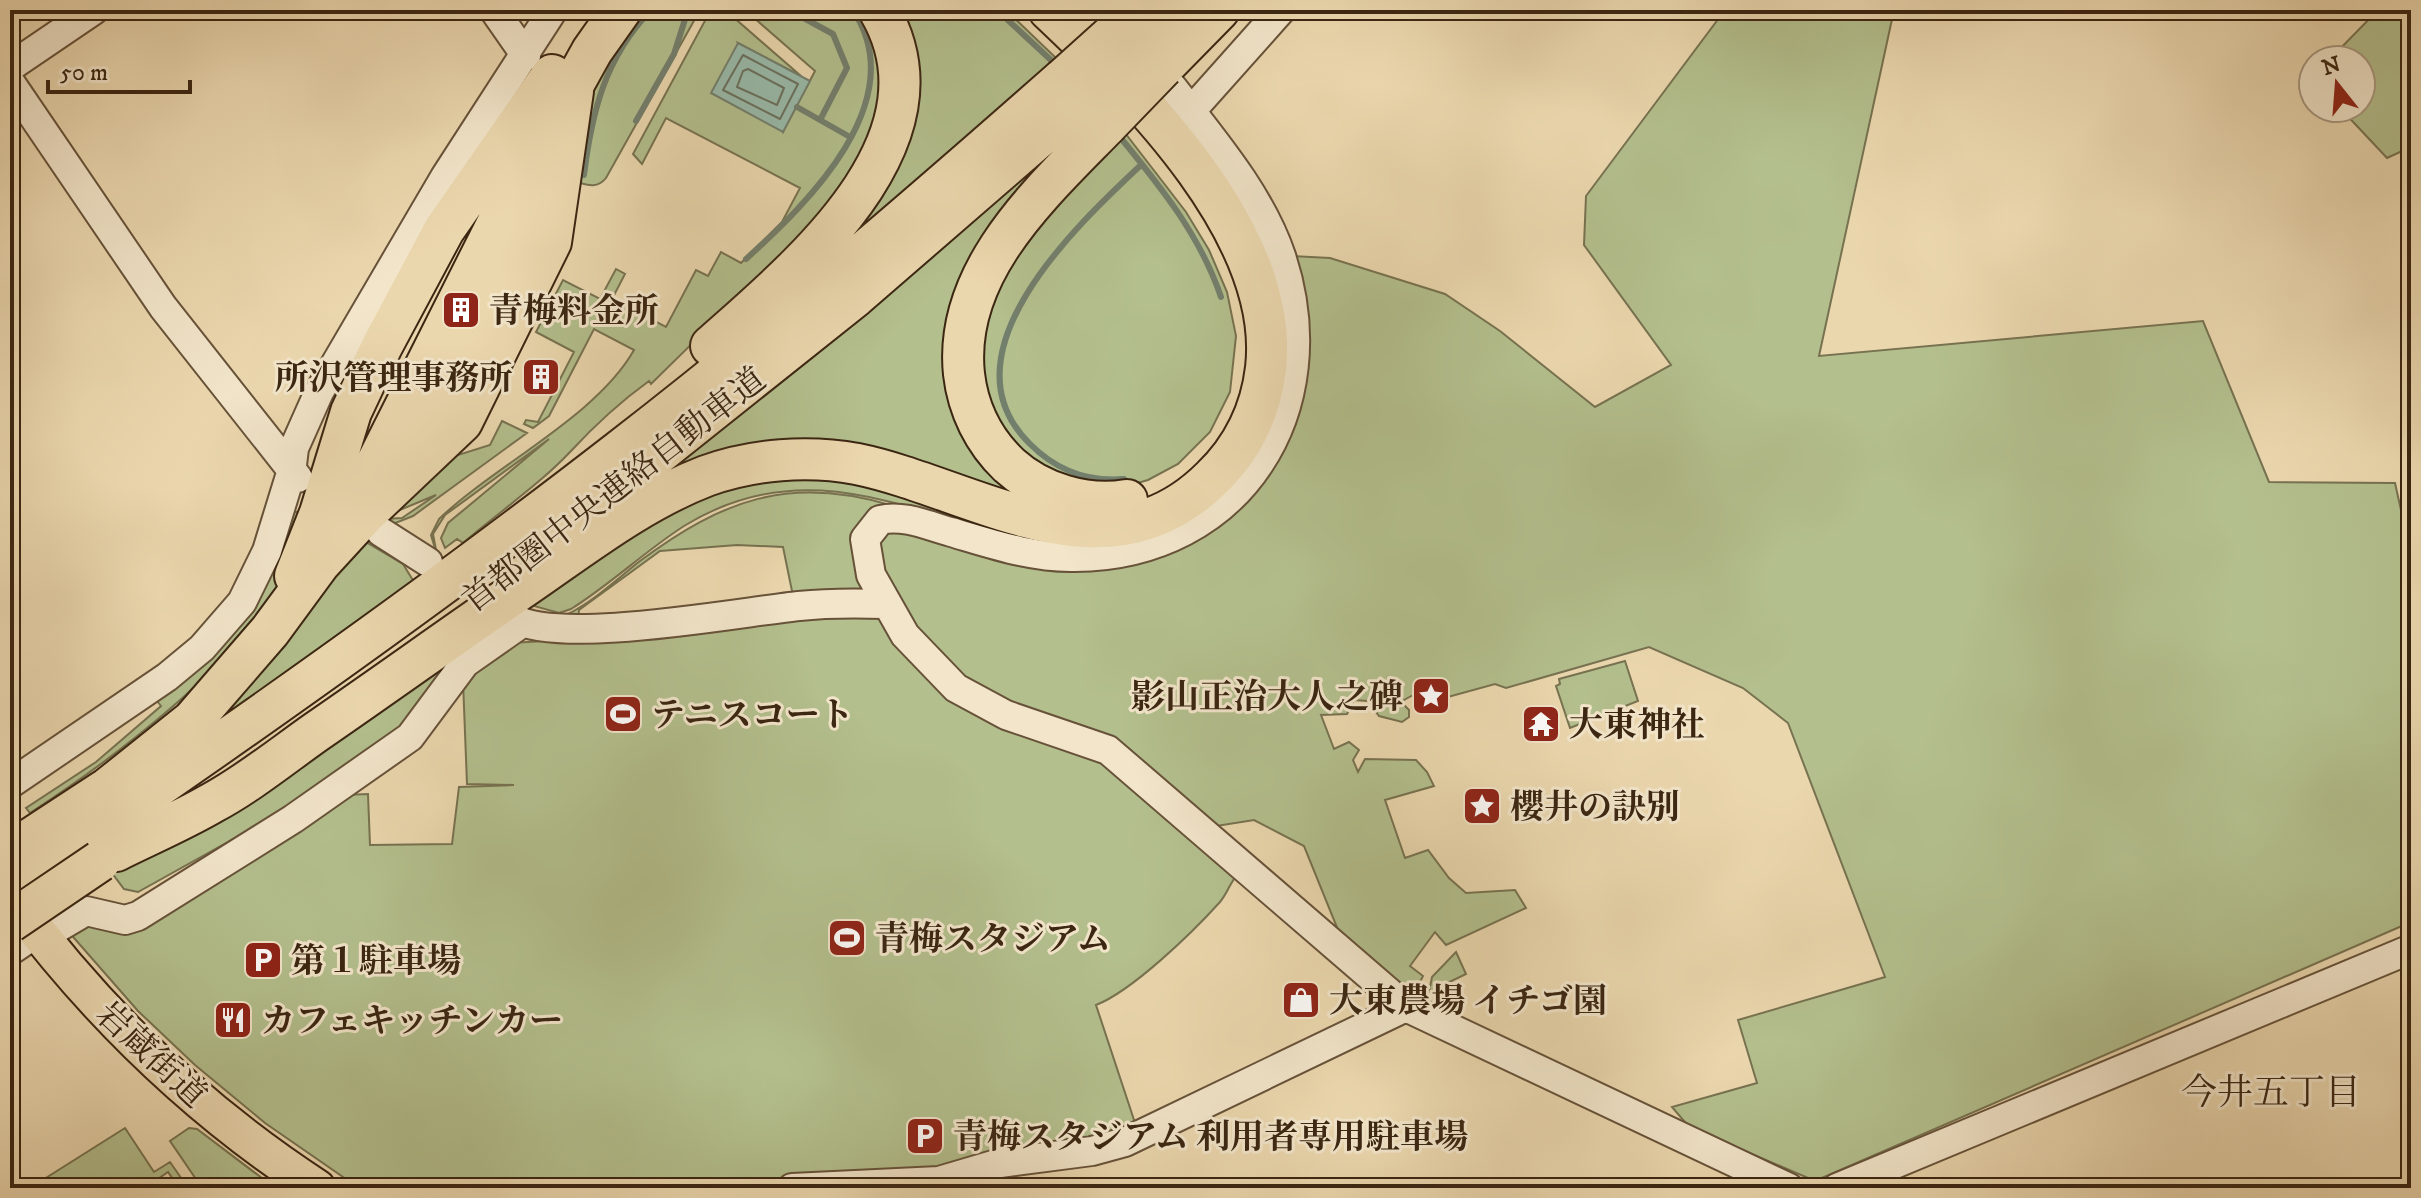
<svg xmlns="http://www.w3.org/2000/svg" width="2421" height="1198" viewBox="0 0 2421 1198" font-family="'IM FELL DW Pica','Noto Serif JP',serif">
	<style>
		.green { fill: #b3bf8d; stroke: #777250; stroke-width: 2 }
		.water { fill: #98baaa; stroke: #737f6d; stroke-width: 2 }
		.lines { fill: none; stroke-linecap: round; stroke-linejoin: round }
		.shore { stroke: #6a705e; stroke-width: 2 }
		.stream { stroke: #737f6d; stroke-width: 6 }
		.minor-casing { stroke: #675239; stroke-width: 32 }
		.major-casing { stroke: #3b2612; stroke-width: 40 }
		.highway-casing { stroke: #3b2612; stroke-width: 44 }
		.minor { stroke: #f2e5ca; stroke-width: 28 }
		.major { stroke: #ebd7ae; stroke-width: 36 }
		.highway { stroke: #ebd7ae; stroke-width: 40 }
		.highway-bridge-casing { stroke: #3b2612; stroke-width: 44; stroke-linecap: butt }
		.highway-bridge { stroke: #ebd7ae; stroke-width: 40 }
		.labels { text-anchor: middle; stroke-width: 6; stroke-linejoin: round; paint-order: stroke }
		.poi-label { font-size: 34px; font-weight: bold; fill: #3b2612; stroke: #f2e5ca; text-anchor: start }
		.street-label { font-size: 34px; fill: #3b2612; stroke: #f2e5ca }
		.neighbourhood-label { font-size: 36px; fill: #3b2612; stroke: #f2e5ca }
	</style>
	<rect width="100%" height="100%" fill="#ebd7ae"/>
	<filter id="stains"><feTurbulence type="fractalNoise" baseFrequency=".0025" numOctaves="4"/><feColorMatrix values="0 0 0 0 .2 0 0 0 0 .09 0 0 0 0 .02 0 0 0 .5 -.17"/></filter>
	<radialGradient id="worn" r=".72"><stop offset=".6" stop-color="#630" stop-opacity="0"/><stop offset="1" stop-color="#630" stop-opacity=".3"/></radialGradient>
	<!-- green -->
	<path class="green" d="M643,10H700L606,178C598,188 589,186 578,182L592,90Z
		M745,10H862L880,49L877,127L841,197L651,384L649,381C620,402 595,425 571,451C540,484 499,512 463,543L457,539L445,548L441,538L448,523L549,439L445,515L433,534L437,555L431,535L439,519C495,465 596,417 634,350L594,329L549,416L533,428L524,424L526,420L538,422L574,352L536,332L563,280L600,299L616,269L625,274L612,299L666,327L696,270L708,276L721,252L741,263L782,222L800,188L666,118L642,164L633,154L707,17L718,12L732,16L801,76L738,43L783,132L815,71Z
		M889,10H1006L1057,59L775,303L875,185Z
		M1725,10H1894L1819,356L2203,321L2269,482L2395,483L2411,555V922L1815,1181L1689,1127L1672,1107L1757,1083L1738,1020L1885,977L1788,723L1743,688L1649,647L1506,688L1495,684L1448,697C1428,687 1418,691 1401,702L1409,710V717L1402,722L1379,716L1368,701L1354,700L1347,714L1321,715L1334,749L1349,742L1359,750L1353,760L1358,772L1365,759L1416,760L1427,772L1434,786L1385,800L1405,858L1428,850L1449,878L1466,893L1515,890L1526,908L1446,945L1435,932L1410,966L1423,976L1411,1000L1356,954L1338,930L1304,846L1254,820L1210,827L936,660L881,577L877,539L891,529L1016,560L1188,539L1292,256L1330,258L1445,294L1500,331L1595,407L1671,365L1584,245L1586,196Z
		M2378,10H2411V147L2387,158L2340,108H2361V60H2329Z
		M1161,89C1203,142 1252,196 1273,262C1331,445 1192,581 1009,541L1010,537C896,506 800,455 684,526C645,551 611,584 571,609L559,613L531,605L525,610L553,618L566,615C593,602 617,579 640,561C722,500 789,475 890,505L869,511L854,531L866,588L860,593L793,596L783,547L737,545L660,551L579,610L578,621L549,620L522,611L457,658L409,725L262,823L138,892L124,889L112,873L245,796L634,528C752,457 824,462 950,508C997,526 1046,543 1097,540C1150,537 1200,514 1234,473C1344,343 1240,203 1152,98Z
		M1095,113L1029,193L959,399L1102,518L849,454L595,528Z
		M1122,129L1186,212L1209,250L1227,292L1236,336L1230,392L1210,432L1178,464L1148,480L1127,486L1060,479L1006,441L980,377L981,334L1010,258Z
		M502,421L527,433L413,516L393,524L384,519L402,518L436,495L395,512L442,460L490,445Z
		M307,511C300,532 294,555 284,575C244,662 110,761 30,813L26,808L96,762L161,706L153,696L221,647L244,622L291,517L295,512Z
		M359,538L403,564L414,582L259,696L222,716Z
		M882,614L895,635L1095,755L1240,872C1230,881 1229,891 1220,902C1192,933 1132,991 1096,1005L1138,1132L939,1175L687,1188H359L265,1123L195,1065L138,1011L67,930L81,921L118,928L344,795L368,794L370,845L452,844L459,787L514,785L467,784L463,681L510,643L617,637L783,618Z
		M1625,661L1638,701L1570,728L1556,686L1560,684L1559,679Z
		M1456,952L1466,974L1429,992L1432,977Z
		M125,1128L154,1172L170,1162L188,1188H179L168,1172L145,1188H30Z
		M189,1128L197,1129L275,1188H202L170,1141Z"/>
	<!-- water -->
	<path class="water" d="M738,43L810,81L783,132L711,93Z"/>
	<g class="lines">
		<!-- shore -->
		<path class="shore" d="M743,55L798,84L780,119L723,90Z
			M748,69L784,88L777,105L737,87L743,71Z"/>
		<!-- stream -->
		<path class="stream" d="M789,10L833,34L847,68L820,120
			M997,10L1052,61
			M797,107L850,137
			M636,121L674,54L688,10
			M1120,137C1160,186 1200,235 1221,297
			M584,175C592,111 605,58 651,10
			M746,259C808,203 913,101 853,10
			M1124,479C1088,482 1056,470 1030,444C938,354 1078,224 1142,164"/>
		<defs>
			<path id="minor" d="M494,10L526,56
				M1097,10L1098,11
				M10,67L94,10
				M10,82L163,307L298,478
				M1173,88C1213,140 1260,194 1281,256C1332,409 1241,556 1075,557C1032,558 992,544 951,532C929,526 903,514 880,520L865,539L871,575L905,635L956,688L1006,715L1108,750L1406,1007L1789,1188
				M1191,111L1281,10
				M381,532L428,562
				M513,618C559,646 740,612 799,606C827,603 856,603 885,604
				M10,784L167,677L202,648L242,602L267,551L291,473L294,448L319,392L445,177L553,10
				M42,937L86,911L125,920L138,916L293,819L410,737L465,663L522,623
				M10,951L38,932
				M792,1188L939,1181L1000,1163L1092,1151L1125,1142L1406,1007
				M1837,1188L2411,949"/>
			<path id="major" d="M10,896C95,1011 197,1110 317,1188"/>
			<path id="highway" d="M1142,45L1180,10
				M1163,67L1219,10
				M1107,125C1042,192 953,271 964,374C968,409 984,441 1009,465C1040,493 1086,507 1127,500
				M711,346C797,269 956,141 879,10
				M419,437L520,244L543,187
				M348,520L501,216L540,161L561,107L592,51L621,10
				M559,533L856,296L1083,99
				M295,576L320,513L351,412L382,346L444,230L552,75
				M116,851C148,835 181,821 212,803C249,783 282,756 316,732C383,686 448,639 515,593C576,552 636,503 706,476C753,459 808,455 857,464C974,488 1105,585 1212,478C1243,448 1261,411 1266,368C1281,235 1138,94 1049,10
				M10,852L108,788L192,721L270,631L320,563L365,514L462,422L551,242L573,91
				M10,888C217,748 421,605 618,452C771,334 918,207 1063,79"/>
		</defs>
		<!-- minor casing -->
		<use href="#minor" class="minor-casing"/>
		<!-- major casing -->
		<use href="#major" class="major-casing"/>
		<!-- highway casing -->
		<use href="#highway" class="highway-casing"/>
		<!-- minor -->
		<use href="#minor" class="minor"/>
		<!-- major -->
		<use href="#major" class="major"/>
		<!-- highway -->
		<use href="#highway" class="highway"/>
		<defs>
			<path id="highway-bridge" d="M1063,79L1123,25
				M1083,99L1142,45
				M1107,125L1163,67
				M10,922L100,861"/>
		</defs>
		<!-- highway-bridge casing -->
		<use href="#highway-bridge" class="highway-bridge-casing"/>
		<!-- highway-bridge -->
		<use href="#highway-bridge" class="highway-bridge"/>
	</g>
	<!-- icons -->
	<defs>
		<symbol id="building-square" viewBox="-11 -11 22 22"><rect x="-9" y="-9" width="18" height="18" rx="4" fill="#8f2418" stroke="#f2e5ca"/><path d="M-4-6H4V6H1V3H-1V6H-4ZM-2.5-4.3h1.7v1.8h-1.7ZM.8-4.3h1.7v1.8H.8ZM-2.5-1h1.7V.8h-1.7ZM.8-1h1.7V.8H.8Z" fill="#fff"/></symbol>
		<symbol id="sight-square" viewBox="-11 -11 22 22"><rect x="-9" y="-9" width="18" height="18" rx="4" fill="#8f2418" stroke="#f2e5ca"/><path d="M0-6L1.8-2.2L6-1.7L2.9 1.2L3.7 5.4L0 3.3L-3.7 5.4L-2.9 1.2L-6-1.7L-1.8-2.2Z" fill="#fff"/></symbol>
		<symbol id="stadium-square" viewBox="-11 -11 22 22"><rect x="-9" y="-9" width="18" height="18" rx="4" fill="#8f2418" stroke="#f2e5ca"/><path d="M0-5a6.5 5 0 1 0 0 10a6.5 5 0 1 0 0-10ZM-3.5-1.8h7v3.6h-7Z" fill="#fff"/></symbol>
		<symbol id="temple-square" viewBox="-11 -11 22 22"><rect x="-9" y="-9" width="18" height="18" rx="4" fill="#8f2418" stroke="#f2e5ca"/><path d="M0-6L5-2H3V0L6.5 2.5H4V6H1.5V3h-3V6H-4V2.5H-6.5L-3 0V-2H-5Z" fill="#fff"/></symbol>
		<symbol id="parking-square" viewBox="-11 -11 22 22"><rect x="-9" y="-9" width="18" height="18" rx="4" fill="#8f2418" stroke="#f2e5ca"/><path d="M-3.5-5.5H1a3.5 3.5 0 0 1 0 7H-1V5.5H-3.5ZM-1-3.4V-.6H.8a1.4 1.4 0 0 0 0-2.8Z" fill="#fff"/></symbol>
		<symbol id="shop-square" viewBox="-11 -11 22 22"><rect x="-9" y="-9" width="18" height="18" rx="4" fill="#8f2418" stroke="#f2e5ca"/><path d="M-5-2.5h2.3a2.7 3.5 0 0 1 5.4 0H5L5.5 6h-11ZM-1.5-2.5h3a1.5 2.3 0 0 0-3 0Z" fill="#fff"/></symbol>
		<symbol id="restaurant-square" viewBox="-11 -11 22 22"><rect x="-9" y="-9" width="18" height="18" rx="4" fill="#8f2418" stroke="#f2e5ca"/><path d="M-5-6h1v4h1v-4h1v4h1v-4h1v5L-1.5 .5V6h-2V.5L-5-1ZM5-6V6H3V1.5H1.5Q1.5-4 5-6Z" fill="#fff"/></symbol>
	</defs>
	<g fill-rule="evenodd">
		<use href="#building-square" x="439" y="288" width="44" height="44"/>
		<use href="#building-square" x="519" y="355" width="44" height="44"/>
		<use href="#sight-square" x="1409" y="674" width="44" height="44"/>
		<use href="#stadium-square" x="601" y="692" width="44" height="44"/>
		<use href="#temple-square" x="1519" y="702" width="44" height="44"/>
		<use href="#sight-square" x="1460" y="784" width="44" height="44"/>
		<use href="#stadium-square" x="825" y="916" width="44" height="44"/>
		<use href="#parking-square" x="241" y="938" width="44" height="44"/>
		<use href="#shop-square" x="1279" y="978" width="44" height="44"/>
		<use href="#restaurant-square" x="211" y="998" width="44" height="44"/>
		<use href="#parking-square" x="903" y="1114" width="44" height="44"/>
	</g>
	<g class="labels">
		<!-- poi labels -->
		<g class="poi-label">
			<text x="489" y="322">青梅料金所</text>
			<text x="513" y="389" text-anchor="end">所沢管理事務所</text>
			<text x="1403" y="708" text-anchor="end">影山正治大人之碑</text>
			<text x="651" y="726">テニスコート</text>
			<text x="1569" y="736">大東神社</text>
			<text x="1510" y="818">櫻井の訣別</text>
			<text x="875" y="950">青梅スタジアム</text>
			<text x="291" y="972">第１駐車場</text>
			<text x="1329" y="1012">大東農場 イチゴ園</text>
			<text x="261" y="1032">カフェキッチンカー</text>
			<text x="953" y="1148">青梅スタジアム 利用者専用駐車場</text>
		</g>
		<!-- street labels -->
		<g class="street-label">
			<text transform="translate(613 489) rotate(-38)" y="12">首都圏中央連絡自動車道</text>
			<text transform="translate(152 1054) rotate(43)" y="12">岩蔵街道</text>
		</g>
		<!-- neighbourhood labels -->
		<g class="neighbourhood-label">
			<text x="2271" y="1104">今井五丁目</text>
		</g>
	</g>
	<!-- margin -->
	<rect width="2421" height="1198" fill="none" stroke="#ebd7ae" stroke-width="40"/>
	<rect x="12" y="12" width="2397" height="1174" fill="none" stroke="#3b2612" stroke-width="4"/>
	<rect x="20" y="20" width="2381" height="1158" fill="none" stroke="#3b2612" stroke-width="2"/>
	<!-- north arrow -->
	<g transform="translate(2337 84) rotate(343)"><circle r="38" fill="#f2e5ca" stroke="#a99980" stroke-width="2"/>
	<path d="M0-6L14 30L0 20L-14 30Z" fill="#8f2418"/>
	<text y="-12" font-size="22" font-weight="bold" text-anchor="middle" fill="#3b2612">N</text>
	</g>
	<!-- scale -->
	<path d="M48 80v12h142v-12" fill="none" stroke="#3b2612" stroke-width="4"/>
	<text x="60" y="80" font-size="24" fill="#3b2612" stroke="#f2e5ca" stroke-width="6" paint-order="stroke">50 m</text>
	<rect width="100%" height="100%" filter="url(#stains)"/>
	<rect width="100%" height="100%" fill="url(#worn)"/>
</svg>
